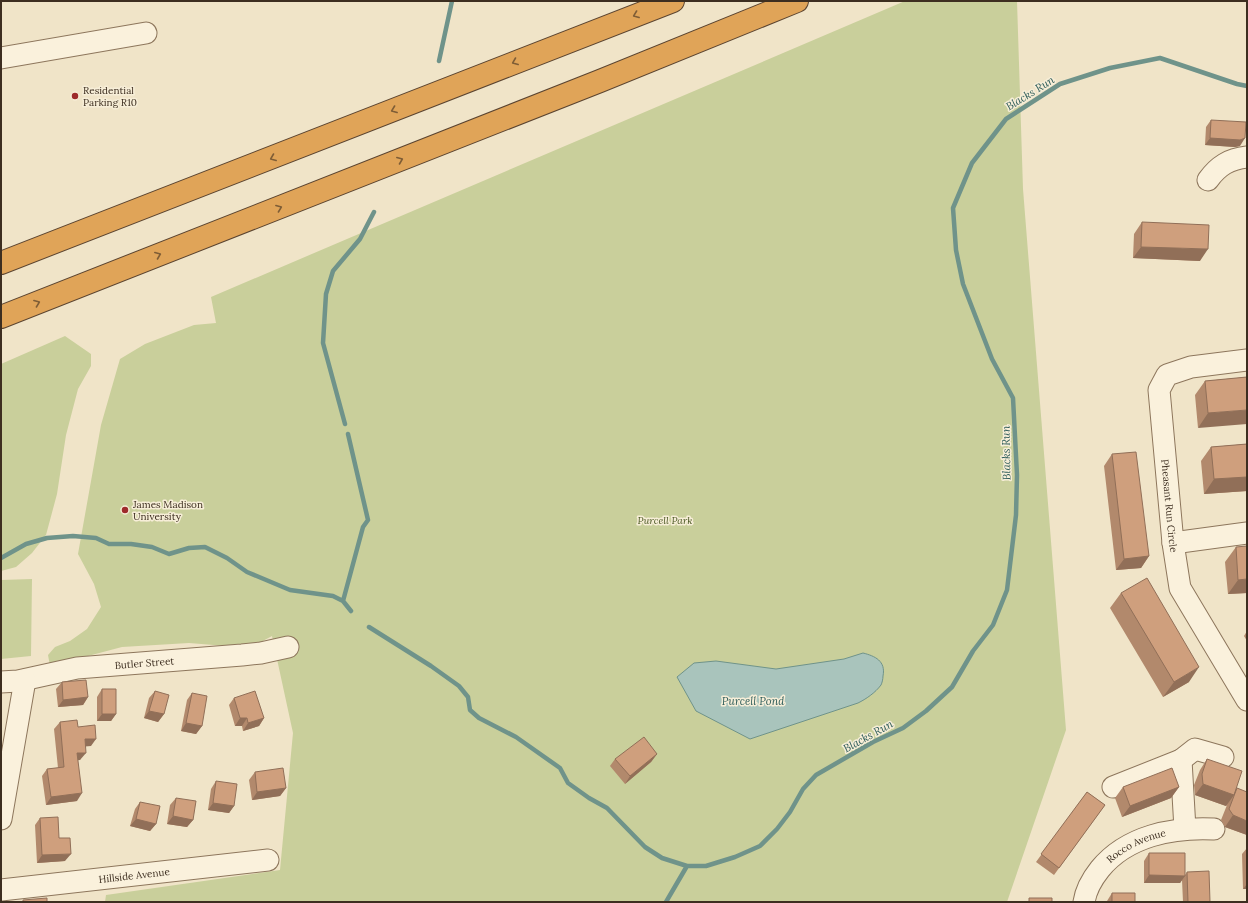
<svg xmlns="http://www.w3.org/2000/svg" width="1248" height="903" viewBox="0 0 1248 903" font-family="Lora,serif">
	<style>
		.green { fill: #c9cf9b }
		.water { fill: #a9c4bc; stroke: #6f938a }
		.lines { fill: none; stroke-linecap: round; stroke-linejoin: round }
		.stream { stroke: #6f938a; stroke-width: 4.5 }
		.minor-casing { stroke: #8d765c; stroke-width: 23 }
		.highway-casing { stroke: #5b4430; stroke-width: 24 }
		.minor { stroke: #faf1dc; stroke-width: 21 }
		.highway { stroke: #e0a458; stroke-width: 22 }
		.wall { fill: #b2896c }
		.shaded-wall { fill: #916f58 }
		.building { fill: #cf9f7d; stroke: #916f58 }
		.oneway { stroke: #7e5d36 }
		.poi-dot { fill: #9e2a2b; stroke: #f7eed8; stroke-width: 1.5 }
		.labels { text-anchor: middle; stroke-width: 3; stroke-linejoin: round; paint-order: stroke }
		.poi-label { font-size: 10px; fill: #3d2e20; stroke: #f7eed8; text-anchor: start }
		.street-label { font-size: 10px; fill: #3d2e20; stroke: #f7eed8 }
		.park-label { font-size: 10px; font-style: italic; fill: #4d5a26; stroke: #f7eed8 }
		.water-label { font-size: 11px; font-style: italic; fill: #2f5d5a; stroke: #f7eed8 }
	</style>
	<rect width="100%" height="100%" fill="#f0e4c8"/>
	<!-- green -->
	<path class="green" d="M905,1H1017L1023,189L1066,730L1007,902H105L106,895L280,870L293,733L272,636L250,648L189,643L122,647L50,666L48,655L55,647L70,641L87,629L101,607L94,584L78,554L101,425L120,359L145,344L194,325L216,323L211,297Z
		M65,336L91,354V366L78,389L66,435L57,494L46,535L32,553L16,567L1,571V364Z
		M32,579L31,656L1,659V580Z"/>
	<!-- water -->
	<path class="water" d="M863,653C875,656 886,661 883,676C883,679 882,683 881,685C875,693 866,699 858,703L750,739L696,711L677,677L694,663L716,661L776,669L844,659Z"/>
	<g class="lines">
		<!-- stream -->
		<path class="stream" d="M439,61L452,1
			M345,424L323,343L326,294L333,271L360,239L374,212
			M1,558L26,544L47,538L73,536L96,538L109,544H131L152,547L169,554L189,548L205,547L227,558L247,572L290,590L333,596L343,601L351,611
			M343,601L363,527L368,520L348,434
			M369,627L431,666L459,686L468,697L470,710L479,718L516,737L560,768L568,783L589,798L607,808L645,847L662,858L687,866
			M666,902L687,866H706L735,857L760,846L777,829L790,812L803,789L816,775L873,742L903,728L926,711L952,687L973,651L993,625L1007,590L1016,515L1017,475L1013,398L992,359L963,284L956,250L953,208L972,163L1006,119L1060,84L1110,68L1160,58L1237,84L1247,86"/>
		<defs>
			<g id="minor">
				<path d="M1,58L146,33"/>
				<path d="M1208,180C1218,166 1229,159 1247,157"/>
				<path id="s1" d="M1247,360L1191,367L1167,375L1159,390L1173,543L1180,588L1247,700"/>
				<path d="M1173,543L1247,533"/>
				<path id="s2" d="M1,682L18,681L77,668L242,655L261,653L288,647"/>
				<path d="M1181,760L1195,749L1223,757"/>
				<path d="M1113,787L1181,760L1185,829"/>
				<path d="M1,819L25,680"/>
				<path id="s3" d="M1,890L268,860"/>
				<path id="s4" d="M1084,902C1086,889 1092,879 1100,869C1127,836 1172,827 1214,829"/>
			</g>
			<path id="highway" d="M1,263L673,1
				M1,317L600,81L797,1"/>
		</defs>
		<!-- minor casing -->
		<use href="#minor" class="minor-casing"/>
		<!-- highway casing -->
		<use href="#highway" class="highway-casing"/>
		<!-- minor -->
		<use href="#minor" class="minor"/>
		<!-- highway -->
		<use href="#highway" class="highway"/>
	</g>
	<!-- wall -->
	<path class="wall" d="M1211,120L1240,146L1235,147L1205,145L1206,127Z
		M1142,222L1200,261L1133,258L1134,234Z
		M1247,377L1198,428L1195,395L1205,381Z
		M1247,444V491L1204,494L1201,461L1211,447Z
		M1112,454L1149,556L1141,568L1116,570L1104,466Z
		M1236,547L1247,593L1228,594L1225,562Z
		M1121,593L1189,682L1163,697L1110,608Z
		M1247,631V641L1244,636Z
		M62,682L88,697L83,705L58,707L56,689Z
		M102,689L116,714L111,721H97V697Z
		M155,691L164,714L158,722L144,718L149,698Z
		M192,693L202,726L196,734L181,731L187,700Z
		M234,698L264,718L259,726L243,731L242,726H235L229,705Z
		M60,722L78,727L91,746H85L80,760H78L77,801L46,805L42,776L47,769L58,768L54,729Z
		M657,754L651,762L625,784L610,766L615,759Z
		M1207,759L1236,790L1237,788L1247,835L1225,827L1221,820L1227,805L1226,806L1195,795L1194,785L1200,770Z
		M255,772L286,788L280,796L252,800L249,780Z
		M216,781L234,806L229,813L208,810L211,789Z
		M1123,787H1179L1171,798L1122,817L1115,798Z
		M1087,792L1105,805L1054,875L1036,862Z
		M176,798L193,820L187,827L167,824L170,805Z
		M140,802L156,824L150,831L130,826L135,809Z
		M40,818L59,838L65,861L37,863L35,825Z
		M1247,848V889H1243L1242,854Z
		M1149,853L1185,875L1187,872L1210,902H1183L1182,880L1180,883H1144V861Z
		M1112,893L1135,902H1107V901Z"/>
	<!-- shaded-wall -->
	<path class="shaded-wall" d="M1210,138H1245L1240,146L1235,147L1205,145Z
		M1141,247L1208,249L1200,261L1133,258Z
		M1247,410V424L1198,428L1208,413Z
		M1247,477V491L1204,494L1214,479Z
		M1149,556L1141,568L1116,570L1124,559Z
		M1247,579V593L1228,594L1238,580Z
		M1199,667L1189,682L1163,697L1174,682Z
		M88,697L83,705L58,707L63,700Z
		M149,711L164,714L158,722L144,718Z
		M102,714H116L111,721H97Z
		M240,718H247L242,726H235Z
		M264,718L259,726L243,731L248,723Z
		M186,723L202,726L196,734L181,731Z
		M85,739H96L91,746L79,747Z
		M77,753H86L80,760L71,761Z
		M657,754L651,762L625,784L630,776Z
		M1203,784L1234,795L1226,806L1195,795Z
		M1179,787L1171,798L1122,817L1130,806Z
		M286,788L280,796L252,800L257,792Z
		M82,793L77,801L46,805L51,797Z
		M213,803L234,806L229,813L208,810Z
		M1233,815L1247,821V835L1225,827Z
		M173,816L193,820L187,827L167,824Z
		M136,819L156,824L150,831L130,826Z
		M71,854L65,861L37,863L42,855Z
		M1149,875L1185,876L1180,883H1144Z
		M1247,884V889H1243Z"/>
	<!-- building -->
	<path class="building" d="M1211,120L1246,122L1245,138L1240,140L1210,138Z
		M1142,222L1209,225L1208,249L1141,247Z
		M1247,377V410L1208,413L1205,381Z
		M1247,444V477L1214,479L1211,447Z
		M1136,452L1149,556L1124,559L1112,454Z
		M1247,546V579L1238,580L1236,547Z
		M1147,578L1199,667L1174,682L1121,593Z
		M86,680L88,697L63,700L62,682Z
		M102,689H116V714H102Z
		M155,691L169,695L164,714L149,711Z
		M255,691L264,718L248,723L247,718H240L234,698Z
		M192,693L207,696L202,726L186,723Z
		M77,720L78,727L95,725L96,739H85L86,753H77L82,793L51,797L47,769L64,767L60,722Z
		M644,737L657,754L630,776L615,759Z
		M1207,759L1242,771L1234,795L1203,784L1202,774Z
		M283,768L286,788L257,792L255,772Z
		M1172,768L1179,787L1130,806L1123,787Z
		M216,781L237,784L234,806L213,803Z
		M1237,788L1247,792V821L1233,815L1229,809Z
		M1087,792L1105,805L1059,868L1041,854Z
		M176,798L196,801L193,820L173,816Z
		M140,802L160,806L156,824L136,819Z
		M58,817L59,838H70L71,854L42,855L40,818Z
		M1149,853H1185V876L1149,875Z
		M1209,871L1210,902H1188L1187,872Z
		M1112,893H1135V902H1112Z
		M47,898V902H23V900Z
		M1029,898H1052V902H1029Z"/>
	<!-- one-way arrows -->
	<defs><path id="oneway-chevron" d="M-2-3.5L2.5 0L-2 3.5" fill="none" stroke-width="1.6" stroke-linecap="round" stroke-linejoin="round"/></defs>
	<g class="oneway">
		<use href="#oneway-chevron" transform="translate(636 15) rotate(159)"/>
		<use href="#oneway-chevron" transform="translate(515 62) rotate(158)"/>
		<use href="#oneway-chevron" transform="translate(394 110) rotate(159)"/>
		<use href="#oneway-chevron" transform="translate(273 158) rotate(158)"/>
		<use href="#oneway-chevron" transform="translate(400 160) rotate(-22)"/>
		<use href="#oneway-chevron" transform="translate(279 208) rotate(-21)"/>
		<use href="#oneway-chevron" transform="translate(158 255) rotate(-22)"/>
		<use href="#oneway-chevron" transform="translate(37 303) rotate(-21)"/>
	</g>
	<!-- markers -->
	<g class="poi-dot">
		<circle cx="75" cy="96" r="4"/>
		<circle cx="125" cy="510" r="4"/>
	</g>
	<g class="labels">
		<!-- poi labels -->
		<g class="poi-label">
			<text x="83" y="94">Residential<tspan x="83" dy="12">Parking R10</tspan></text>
			<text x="133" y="508">James Madison<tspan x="133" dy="12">University</tspan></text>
		</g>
		<!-- street labels -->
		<g class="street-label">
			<text dy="4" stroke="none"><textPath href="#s1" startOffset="215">Pheasant Run Circle</textPath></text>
			<text dy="4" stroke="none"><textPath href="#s2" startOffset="145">Butler Street</textPath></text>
			<text dy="4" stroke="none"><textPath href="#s4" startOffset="81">Rocco Avenue</textPath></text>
			<text dy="4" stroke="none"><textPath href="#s3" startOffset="134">Hillside Avenue</textPath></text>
		</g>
		<!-- park labels -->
		<g class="park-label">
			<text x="665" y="524">Purcell Park</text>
		</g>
		<!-- water labels -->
		<g class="water-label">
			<text transform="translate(1030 93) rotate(-32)" y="4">Blacks Run</text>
			<text transform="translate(1006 453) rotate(-91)" y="4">Blacks Run</text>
			<text x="753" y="705">Purcell Pond</text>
			<text transform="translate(868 736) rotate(-29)" y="4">Blacks Run</text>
		</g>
	</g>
	<!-- border -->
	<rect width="1248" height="903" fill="none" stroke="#3d2e20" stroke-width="4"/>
</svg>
